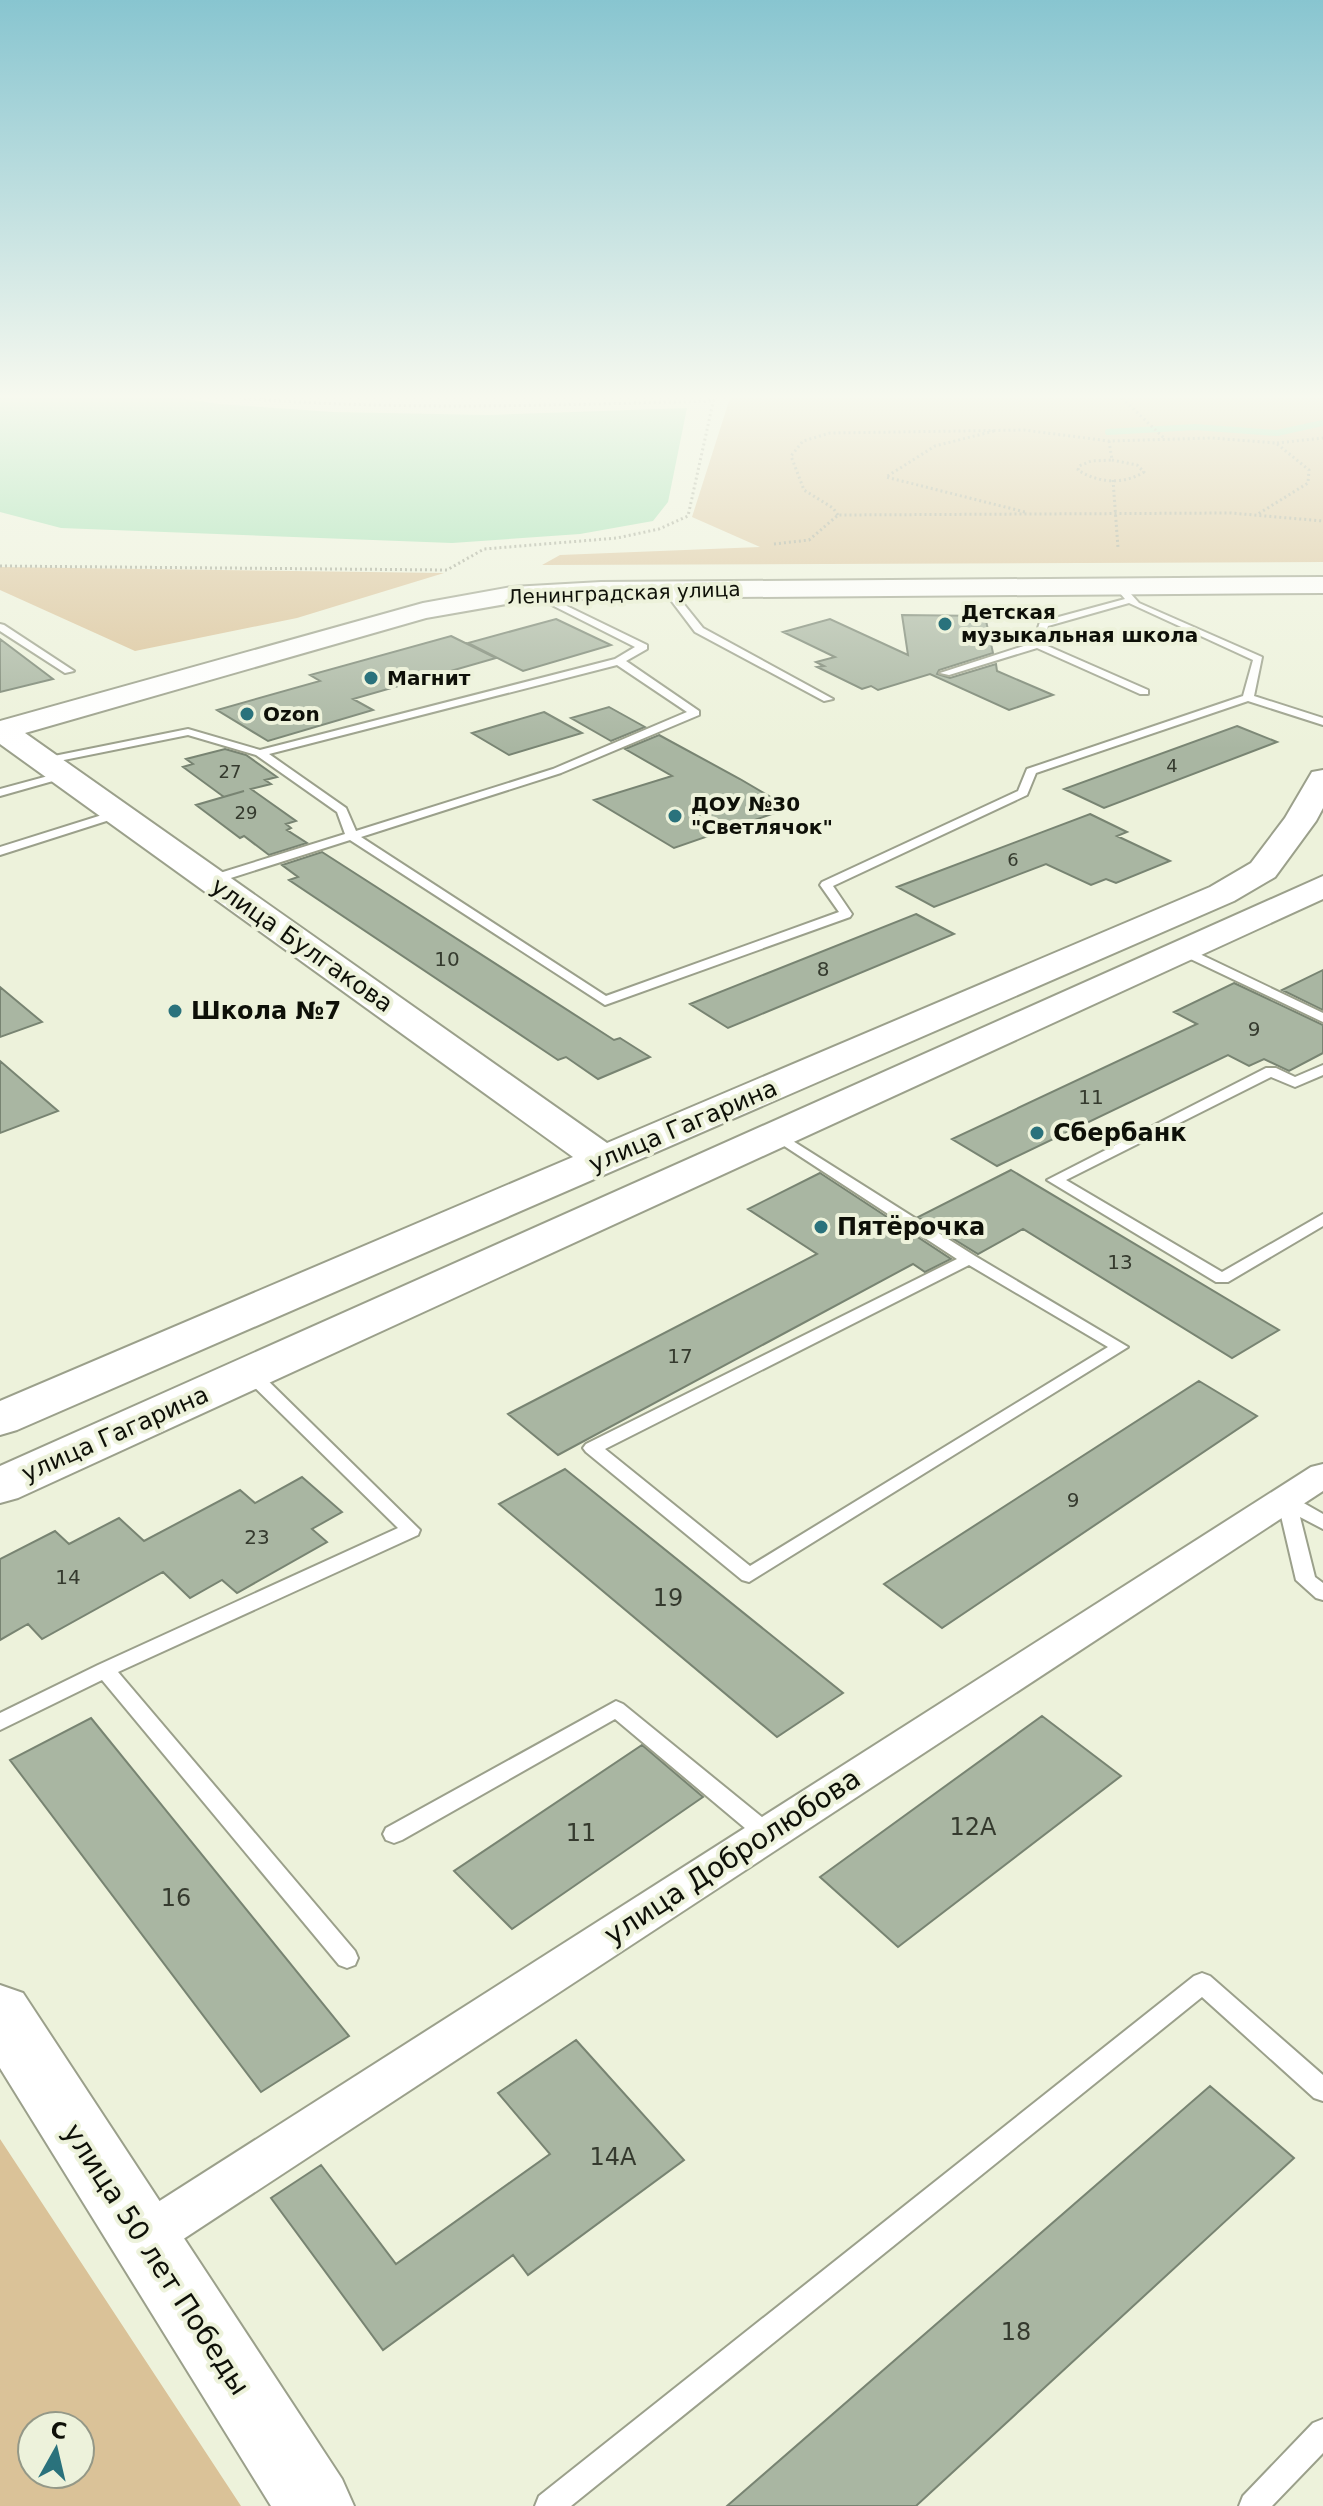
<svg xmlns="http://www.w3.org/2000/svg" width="1323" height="2506" viewBox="0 0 1323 2506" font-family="'DejaVu Sans',sans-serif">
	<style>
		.green { fill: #dac298; fill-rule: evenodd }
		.water { fill: #98dead }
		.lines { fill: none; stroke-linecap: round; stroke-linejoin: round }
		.stream { stroke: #98dead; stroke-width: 6 }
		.building { fill: #a9b6a2; stroke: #788472; stroke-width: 2 }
		.lane-casing { stroke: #9ba08b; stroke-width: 4 }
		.street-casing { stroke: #9ba08b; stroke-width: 4 }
		.secondary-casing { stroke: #9ba08b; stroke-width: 4 }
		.path { stroke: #9ca08e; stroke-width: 3; stroke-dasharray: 2 3; stroke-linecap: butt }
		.lane { fill: #fff; fill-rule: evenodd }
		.street { fill: #fff; fill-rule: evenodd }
		.secondary { fill: #fff; fill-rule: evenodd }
		.poi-dot { fill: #2a727c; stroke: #edf2db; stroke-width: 3 }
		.labels { text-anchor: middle; stroke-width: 8; stroke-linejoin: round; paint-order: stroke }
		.far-number-label { font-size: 18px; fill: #353a2e }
		.far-street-label { font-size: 20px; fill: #0e1008; stroke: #edf2db }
		.far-poi-label { font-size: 20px; font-weight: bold; fill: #0e1008; stroke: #edf2db; text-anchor: start }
		.number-label { font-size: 20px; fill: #353a2e }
		.street-label { font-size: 24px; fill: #0e1008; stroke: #edf2db }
		.poi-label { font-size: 24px; font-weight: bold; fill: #0e1008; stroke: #edf2db; text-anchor: start }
		.near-number-label { font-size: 24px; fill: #353a2e }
		.near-street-label { font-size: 28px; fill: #0e1008; stroke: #edf2db }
	</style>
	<rect width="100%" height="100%" fill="#edf2db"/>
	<!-- green -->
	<path class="green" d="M730,398H1323V562L542,565L560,555L760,547L692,517Z
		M0,567L444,573L297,618L135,651L0,590Z
		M0,2139L241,2506H0ZM32,2426H80V2474H32Z"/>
	<!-- water -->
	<path class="water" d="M0,398H180L219,404L333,412L488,415L687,408L668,502L653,521L580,534L452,543L61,528L0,512Z"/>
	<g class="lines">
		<!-- stream -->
		<path class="stream" d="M1108,432L1195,427L1277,433L1323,423"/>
	</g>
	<!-- building -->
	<path class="building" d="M902,615L985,616L993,653L939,670L937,674L950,678L996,664L997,671L1053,695L1009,710L930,674L878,690L871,686L862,689L817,667L824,666L816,662L835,657L783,632L830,619L908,655Z
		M556,619L611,645L523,671L468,643Z
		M451,636L496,658L353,699L373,710L268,741L217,710L320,681L310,675Z
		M0,639L53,679L0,692Z
		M609,707L645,727L611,741L571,718Z
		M544,712L582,733L509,755L472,733Z
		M1237,726L1277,742L1104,808L1064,789Z
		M659,735L740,779L789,808L674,848L594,800L672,776L625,749Z
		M225,749L246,755L277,777L265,780L271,784L251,789L296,821L286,824L291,828L287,830L307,843L269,855L244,836L240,838L196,805L244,791L224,797L183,767L193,764L186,759Z
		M1090,814L1127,832L1117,836L1170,861L1116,883L1106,879L1091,885L1046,864L934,907L897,887Z
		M322,852L614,1040L620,1038L650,1057L598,1079L566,1057L558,1060L289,880L298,877L282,865Z
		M916,914L954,934L728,1028L690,1004Z
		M1323,970V1010L1282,990Z
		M1234,983L1323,1025V1053L1289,1071L1264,1059L1249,1066L1228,1055L997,1166L952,1139L1197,1024L1174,1012Z
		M0,987L42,1022L0,1037Z
		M0,1061L58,1111L0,1133Z
		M1011,1170L1279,1330L1232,1358L1023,1229L978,1254L918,1217Z
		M820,1173L951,1259L925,1272L913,1264L558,1455L508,1414L817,1254L748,1209Z
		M1199,1381L1257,1416L942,1628L884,1584Z
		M565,1469L843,1693L777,1737L499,1504Z
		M302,1477L342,1512L312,1529L327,1542L237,1593L222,1580L190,1598L163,1572L42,1639L28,1624L0,1640V1559L55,1531L69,1544L119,1518L144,1541L240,1490L255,1503Z
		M1042,1716L1121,1776L898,1947L820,1877Z
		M91,1718L349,2036L261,2092L10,1760Z
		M642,1745L703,1797L512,1929L454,1871Z
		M576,2040L684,2160L528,2275L513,2255L383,2350L271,2198L321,2165L396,2264L550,2154L498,2093Z
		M1210,2086L1294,2158L916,2506H727Z"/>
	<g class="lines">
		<defs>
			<path id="lane" d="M1116,584H1122L1139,603L1262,657L1254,696L1323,718V725L1248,701L1036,773L1027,795L833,886L852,914L850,917L605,1005L350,840L215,883H207V877L345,834L337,812L256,755L188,735L44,764L38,761L44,758L188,729L260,750L615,659L635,647L530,594L538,592L647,645V649L626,661L699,711V715L561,773L361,837L606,996L839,912L820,885L822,882L1018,791L1027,769L1243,696L1253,660L1129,603L1048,626L1043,644L1148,690V694H1140L1037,648L949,675L940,673L1033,643L1040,622L1125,599L1114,586ZM617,665L687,712L553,769L356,831L346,808L269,754Z
				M664,587H670L703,628L833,699L824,701L695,632L664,591Z
				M0,624L4,625L74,671L65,673L0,631Z
				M63,772L69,775L67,777L0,796V789Z
				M118,810L124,814L122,816L0,855V847Z
				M1185,947L1323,1013V1022L1180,954V948Z
				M1323,1065V1075L1295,1087L1271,1077L1066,1180L1222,1272L1323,1214V1226L1228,1282H1216L1047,1180L1266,1068H1276L1295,1077Z
				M777,1131L975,1256L1128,1347L749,1582L742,1580L586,1452L583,1448L586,1444L957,1259L772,1138L770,1135L772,1132ZM969,1265L1108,1347L750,1566L605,1449Z
				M250,1368L256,1369L420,1530L418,1535L118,1672L355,1951L358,1958L355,1965L347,1968L339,1965L102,1680L0,1730V1713L98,1665L398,1528L244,1377L241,1373Z
				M1286,1493L1323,1514V1529L1300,1517L1315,1577L1323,1583V1600L1316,1598L1296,1580L1277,1499L1280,1495Z
				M616,1701L623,1704L774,1827L777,1833L774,1839L766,1842L758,1839L615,1719L402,1840L394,1843L386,1840L383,1834L386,1828Z
				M1202,1973L1210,1976L1323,2075V2101L1314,2098L1202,1997L571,2506H535L539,2496L1194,1976Z
				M1323,2419V2453L1272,2506H1239L1243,2496L1313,2423Z"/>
			<path id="street" d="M1323,1464V1491L159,2255L142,2261L125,2255L118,2239L125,2223L1311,1467Z"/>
			<path id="secondary" d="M1323,577V593L601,598L512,603L426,618L25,733L607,1143L1210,887L1251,863L1285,818L1312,772L1323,770V808L1316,821L1275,877L1234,901L17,1430L0,1435V1401L573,1157L0,744V721L423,603L512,587L601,582Z
				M1323,876V899L18,1498L0,1503V1466Z
				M0,1985L23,1993L342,2479L354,2506H271L0,2068Z"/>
		</defs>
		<!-- lane casing -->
		<use href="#lane" class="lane-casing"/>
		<!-- street casing -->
		<use href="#street" class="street-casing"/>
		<!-- secondary casing -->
		<use href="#secondary" class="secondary-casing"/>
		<!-- path -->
		<path class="path" d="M239,398C397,411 555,405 713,401
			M1122,398L1165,439
			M994,431L935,446L886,477L1025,512
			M1109,441L1112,460
			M1277,443L1323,438
			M1112,460L1137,465L1144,472C1123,485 1098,483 1078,470L1079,466L1091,461Z
			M1113,480L1118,548
			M838,515L833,508L804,490L791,456L803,441L830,433L1024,430L1109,441L1212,438L1276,443L1309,470L1308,483L1258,514
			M774,544L809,540L838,515L1231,513L1323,521
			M0,566L447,570L484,549L617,538L659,529L688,516L714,398"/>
		<!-- lane -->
		<use href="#lane" class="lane"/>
		<!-- street -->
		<use href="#street" class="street"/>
		<!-- secondary -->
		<use href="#secondary" class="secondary"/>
	</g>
	<!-- sky -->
	<linearGradient id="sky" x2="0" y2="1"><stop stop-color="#88c5d0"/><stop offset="0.53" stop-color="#f7f9ef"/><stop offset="1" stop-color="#f7f9ef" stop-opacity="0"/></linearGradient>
	<rect width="1323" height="749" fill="url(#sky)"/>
	<!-- markers -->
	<g class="poi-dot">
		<circle cx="945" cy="624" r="8"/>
		<circle cx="371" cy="678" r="8"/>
		<circle cx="247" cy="714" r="8"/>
		<circle cx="675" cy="816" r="8"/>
		<circle cx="175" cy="1011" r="8"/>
		<circle cx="1037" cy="1133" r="8"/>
		<circle cx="821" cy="1227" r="8"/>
	</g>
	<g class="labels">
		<!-- far-number labels -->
		<g class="far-number-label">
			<text x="1172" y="772">4</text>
			<text x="230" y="778">27</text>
			<text x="246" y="819">29</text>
			<text x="1013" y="866">6</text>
		</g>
		<!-- far-street labels -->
		<g class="far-street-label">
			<text transform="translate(624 593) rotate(-2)" y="7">Ленинградская улица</text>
		</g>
		<!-- far-poi labels -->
		<g class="far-poi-label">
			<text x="961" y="619">Детская<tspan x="961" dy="23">музыкальная школа</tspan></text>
			<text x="387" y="685">Магнит</text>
			<text x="263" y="721">Ozon</text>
			<text x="691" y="811">ДОУ №30<tspan x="691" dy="23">"Светлячок"</tspan></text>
		</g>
		<!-- number labels -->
		<g class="number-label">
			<text x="447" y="966">10</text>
			<text x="823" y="976">8</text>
			<text x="1254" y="1036">9</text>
			<text x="1091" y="1104">11</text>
			<text x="1120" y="1269">13</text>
			<text x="680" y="1363">17</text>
			<text x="1073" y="1507">9</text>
			<text x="257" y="1544">23</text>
			<text x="68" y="1584">14</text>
		</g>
		<!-- street labels -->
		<g class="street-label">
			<text transform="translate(302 945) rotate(35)" y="8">улица Булгакова</text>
			<text transform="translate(683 1126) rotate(-23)" y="8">улица Гагарина</text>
			<text transform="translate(115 1434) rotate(-24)" y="8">улица Гагарина</text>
		</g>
		<!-- poi labels -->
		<g class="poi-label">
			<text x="191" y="1019">Школа №7</text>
			<text x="1053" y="1141">Сбербанк</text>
			<text x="837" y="1235">Пятёрочка</text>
		</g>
		<!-- near-number labels -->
		<g class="near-number-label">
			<text x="668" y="1606">19</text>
			<text x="973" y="1835">12А</text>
			<text x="581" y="1841">11</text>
			<text x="176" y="1906">16</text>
			<text x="613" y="2165">14А</text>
			<text x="1016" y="2340">18</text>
		</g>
		<!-- near-street labels -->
		<g class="near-street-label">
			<text transform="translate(732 1856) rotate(-33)" y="10">улица Добролюбова</text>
			<text transform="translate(157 2259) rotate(57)" y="10">улица 50 лет Победы</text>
		</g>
	</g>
	<!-- north arrow -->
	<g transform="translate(56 2450) rotate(8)"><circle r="38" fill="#edf2db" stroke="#949887" stroke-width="2"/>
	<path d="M0-6L14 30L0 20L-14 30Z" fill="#2a727c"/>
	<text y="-12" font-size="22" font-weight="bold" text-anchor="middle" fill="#0e1008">С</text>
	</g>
</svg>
